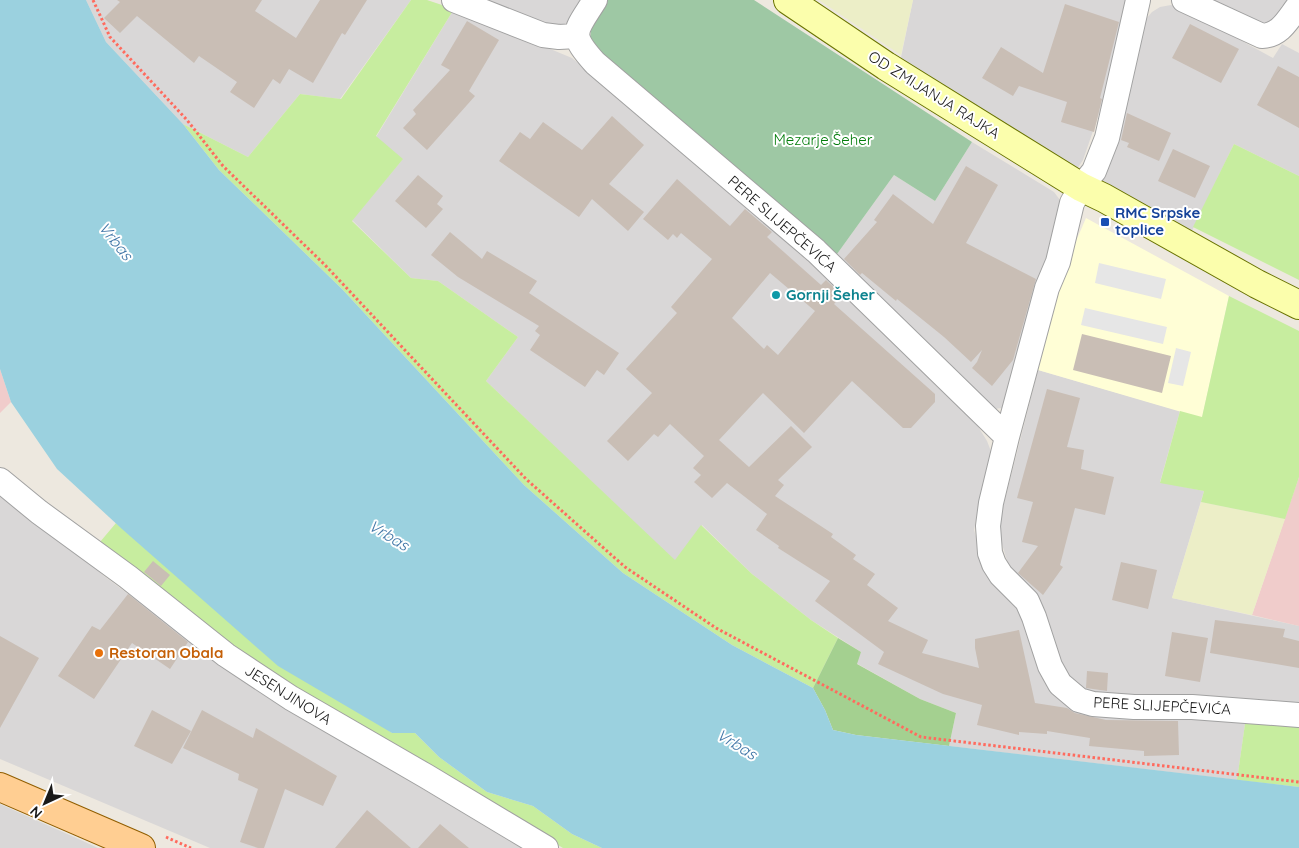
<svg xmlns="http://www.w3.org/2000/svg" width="1299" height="848" viewBox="0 0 1299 848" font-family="Quicksand,sans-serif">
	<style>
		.residential { fill: #d9d7d7 }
		.commercial { fill: #f0cccb }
		.education { fill: #fffed6 }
		.farmland { fill: #eceec7 }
		.grass { fill: #c7ed9f }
		.forest { fill: #a4d090 }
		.cemetery { fill: #9ec8a4 }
		.parking { fill: #e6e6e6 }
		.water { fill: #9bd1df }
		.building { fill: #c9beb5; fill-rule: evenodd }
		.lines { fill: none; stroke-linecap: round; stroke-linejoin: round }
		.street-casing { stroke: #a1a1a1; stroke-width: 26 }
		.secondary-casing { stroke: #697300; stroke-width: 30 }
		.primary-casing { stroke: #915e00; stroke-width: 30 }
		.path { stroke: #ff6b5e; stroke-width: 3; stroke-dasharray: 2.5 2.5; stroke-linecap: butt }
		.street { stroke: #fff; stroke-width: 24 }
		.secondary { stroke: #fbfeac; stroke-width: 28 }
		.primary { stroke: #ffce92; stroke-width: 28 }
		.transit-dot { fill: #1a4fb4; stroke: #fff; stroke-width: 2 }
		.culture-dot { fill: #0f9aa8; stroke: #fff; stroke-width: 2 }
		.food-dot { fill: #e8710a; stroke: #fff; stroke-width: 2 }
		.labels { text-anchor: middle; stroke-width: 4; stroke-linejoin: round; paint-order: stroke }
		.street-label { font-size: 15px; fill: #1a1a1a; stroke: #fff }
		.park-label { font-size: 15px; fill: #037d0b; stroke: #fff }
		.transit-label { font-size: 15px; font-weight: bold; fill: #164399; stroke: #fff; text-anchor: start }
		.culture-label { font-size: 15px; font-weight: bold; fill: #0d838f; stroke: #fff; text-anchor: start }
		.food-label { font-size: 15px; font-weight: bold; fill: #c56008; stroke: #fff; text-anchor: start }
		.water-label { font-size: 16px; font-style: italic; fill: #4076a7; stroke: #fff }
	</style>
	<rect width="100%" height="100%" fill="#ede8df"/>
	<!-- residential -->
	<path class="residential" d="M86,0H411L340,99L300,94L248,157L183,124L106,42Z
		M477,0H587L576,16L565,24L557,27Z
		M913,0H1129L1110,82L1083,160L1073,175L899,67Z
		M1203,0H1294L1267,26Z
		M1171,5L1182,8L1273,58L1282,44L1299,53V176L1234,144L1187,241L1097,188L1145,20L1152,12L1160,7Z
		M454,9L572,58L807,254L974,420L987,441L992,454L990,467L977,515L974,530L978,543L1020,611L1064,696L1246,717L1237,780L949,746L956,713L920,699L856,663L861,652L811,620L752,574L702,525L675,561L486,381L518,337L438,281L411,278L352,220L402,160L376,137Z
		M972,142L1054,192L1060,200V210L1010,401L1002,408L994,409L985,402L837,254L894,175L935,201Z
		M1038,370L1180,411L1160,482L1204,491L1172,598L1299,626V705L1091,695L1065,675L1011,574L999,534L1000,519Z
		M0,487L104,576L217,660L428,792L526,848H210L0,759Z
		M0,804L83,841L98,848H0Z"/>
	<!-- commercial -->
	<path class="commercial" d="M0,369L11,402L0,413Z
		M1299,477V626L1252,615Z"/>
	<!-- education -->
	<path class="education" d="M1086,218L1229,296L1202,418L1038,370L1046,324L1060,278Z"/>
	<!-- farmland -->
	<path class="farmland" d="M819,0H913L901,55Z
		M1201,502L1285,519L1252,615L1172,598Z"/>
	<!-- grass -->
	<path class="grass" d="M411,0H427L454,9L376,136L403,159L352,221L411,278L438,281L518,337L486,381L675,560L701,525L752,574L811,620L838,638L813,688L732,645L623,573L524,485L342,289L219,170L183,124L248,157L300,94L341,99Z
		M1234,144L1299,176V280L1193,227Z
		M1229,296L1299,331V477L1285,519L1201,502L1204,491L1160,483L1180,411L1202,417Z
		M116,523L184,582L392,733H415L439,757L487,792L533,806L572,834L602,848H563L262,668L100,542Z
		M1246,717L1299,722V787L1237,780Z"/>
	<!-- forest -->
	<path class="forest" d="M838,638L861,652L857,664L920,699L956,713L949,746L856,735L833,730L825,710L813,688Z"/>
	<!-- cemetery -->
	<path class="cemetery" d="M605,0H754L972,142L935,201L894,175L837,254L605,56L590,39L592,23Z"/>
	<!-- parking -->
	<path class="parking" d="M1099,263L1166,279L1161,299L1095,283Z
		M1085,308L1167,327L1163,344L1081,325Z
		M1176,348L1191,352L1183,386L1168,383Z"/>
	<!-- water -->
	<path class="water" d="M0,0H86L106,42L183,124L219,170L342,289L524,485L623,573L732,645L813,688L825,710L833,730L856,735L1299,787V848H602L572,834L533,806L487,792L439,757L415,733H392L278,666L122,529L57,469L11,402L0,369Z"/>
	<!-- building -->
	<path class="building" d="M117,0H262L255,11L296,38L320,0H367L345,35L342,33L313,83L289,69L280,84L273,79L254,108L230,92L237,82L199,56L194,63L137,16L120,33L104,18L120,2Z
		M1065,4L1119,22L1100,98L1102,99L1094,132L1061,122L1067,102L1019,86L1013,96L982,78L1001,47L1043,73Z
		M467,21L499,40L469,91L475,96L427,150L403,128L416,114L413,110L450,70L441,65Z
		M1190,24L1239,49L1221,83L1172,58Z
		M1278,66L1299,77V128L1257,105Z
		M1127,113L1171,133L1159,161L1127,147L1129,143L1121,140Z
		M612,116L644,145L609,184L644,212L628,231L592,199L579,217L499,161L520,132L530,139L543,122L582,150Z
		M1173,149L1210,166L1195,198L1158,181Z
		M966,166L998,185L966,243L1036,279L1013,360L992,386L972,368L977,362L982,350L971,362L944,337L897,299L896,301L862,273L860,275L844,259L877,222L874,220L893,194L933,224Z
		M418,175L443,196L437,204L443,209L426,228L395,201Z
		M677,179L730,226L745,209L772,232L767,237L821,285L826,280L842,295L834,304L935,394V402L911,428H903L852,381L804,433L763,393L719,440L749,467L791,426L812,447L778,480L784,485L775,496L833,534L831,537L856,555L853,559L875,574L867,585L898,608L888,621L928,640L922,653L979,668L975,648V639L1019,630L1035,703L1067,708L1075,713L1106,720L1178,721L1179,755L1144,756V751L1089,746L1090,738L1047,731V734L1019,732V735L977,725L982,705L943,694L878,664L884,652L815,601L830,581L778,548L779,546L756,530L767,514L727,483L712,498L694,482L701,475L693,468L704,456L670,424L658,437L654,434L628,461L607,441L652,393L626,369L677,313L671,307L712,259L681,233L677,238L673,234L668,240L643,219ZM770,273L815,311L778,355L767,345L764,349L732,318Z
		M450,232L482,259L487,251L537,281L529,293L619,353L604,375L597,370L585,387L530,350L540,335L535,331L539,326L458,277L431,255Z
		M1082,334L1171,356L1162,393L1073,370Z
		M1047,389L1080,398L1067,447L1084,450L1081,469L1114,477L1105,515L1075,508L1060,565L1063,567L1043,595L1018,573L1038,546L1022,542L1033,502L1017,498Z
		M153,561L170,575L161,586L144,572Z
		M1121,562L1157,570L1148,609L1112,600Z
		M128,594L188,642L170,669L132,643L94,699L58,676L92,626L100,630Z
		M1215,620L1285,629L1283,637L1299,641V668L1210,653Z
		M1172,632L1208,638L1200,682L1165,676Z
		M0,636L39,658L0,728Z
		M1087,671L1108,673L1107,691L1086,688Z
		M152,710L191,731L172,764L134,746Z
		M202,710L253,738L256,728L337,776L323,806L285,789L264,848H258L240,842L258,789L238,780L239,774L183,748Z
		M367,810L411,848H335Z
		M440,824L469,848H418Z"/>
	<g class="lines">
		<defs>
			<path id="street" d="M454,0L543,35L559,37L576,36
				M595,0C575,32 568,33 595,63L816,251L1007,437
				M1138,0L1107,138L1094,171L1081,187L1072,203L1058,262L1047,288L1007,437L991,503L988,526L990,553L994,564L1001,575L1027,601L1034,617L1050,666L1060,684L1079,700L1093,704L1134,707H1192L1299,715
				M1184,0L1262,36C1281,35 1288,19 1299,5
				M0,480L39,512L128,577L226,655L291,698L426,776L546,848"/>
			<path id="secondary" d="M788,0L886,66L1081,187L1104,198L1257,284L1299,305"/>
			<path id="primary" d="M0,787L141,848"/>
		</defs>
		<!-- street casing -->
		<use href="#street" class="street-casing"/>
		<!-- secondary casing -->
		<use href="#secondary" class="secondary-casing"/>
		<!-- primary casing -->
		<use href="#primary" class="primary-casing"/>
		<!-- path -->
		<path class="path" d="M93,0L110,37L187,120L223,166L325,265L526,479L625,567L716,628L921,737L1299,782
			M166,837L191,848"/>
		<!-- street -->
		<use href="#street" class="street"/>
		<!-- secondary -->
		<use href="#secondary" class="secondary"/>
		<!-- primary -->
		<use href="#primary" class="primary"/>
	</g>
	<!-- markers -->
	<rect class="transit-dot" x="1100" y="217" width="10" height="10" rx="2.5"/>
	<circle class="culture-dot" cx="776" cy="295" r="5"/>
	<circle class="food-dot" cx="99" cy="653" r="5"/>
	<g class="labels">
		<!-- street labels -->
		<g class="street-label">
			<text transform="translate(934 95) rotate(32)" y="5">OD ZMIJANJA RAJKA</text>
			<text transform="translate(782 224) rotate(41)" y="5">PERE SLIJEPČEVIĆA</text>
			<text transform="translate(288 695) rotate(32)" y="5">JESENJINOVA</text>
			<text transform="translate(1162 706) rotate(3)" y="5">PERE SLIJEPČEVIĆA</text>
		</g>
		<!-- park labels -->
		<g class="park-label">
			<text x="823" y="145">Mezarje Šeher</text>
		</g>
		<!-- transit labels -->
		<g class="transit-label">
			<text x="1115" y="218">RMC Srpske<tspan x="1115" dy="17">toplice</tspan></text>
		</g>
		<!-- culture labels -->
		<g class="culture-label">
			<text x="786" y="300">Gornji Šeher</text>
		</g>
		<!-- food labels -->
		<g class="food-label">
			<text x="109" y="658">Restoran Obala</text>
		</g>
		<!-- water labels -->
		<g class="water-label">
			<text transform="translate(116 241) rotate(51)" y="6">Vrbas</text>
			<text transform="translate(389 535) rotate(31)" y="6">Vrbas</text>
			<text transform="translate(737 744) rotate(31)" y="6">Vrbas</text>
		</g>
	</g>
	<!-- north arrow -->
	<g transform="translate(45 803) rotate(224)" stroke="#ffffff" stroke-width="4" paint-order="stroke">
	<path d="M0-4L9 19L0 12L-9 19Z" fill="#1a1a1a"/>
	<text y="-8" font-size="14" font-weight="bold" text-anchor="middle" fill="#1a1a1a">N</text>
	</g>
</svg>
